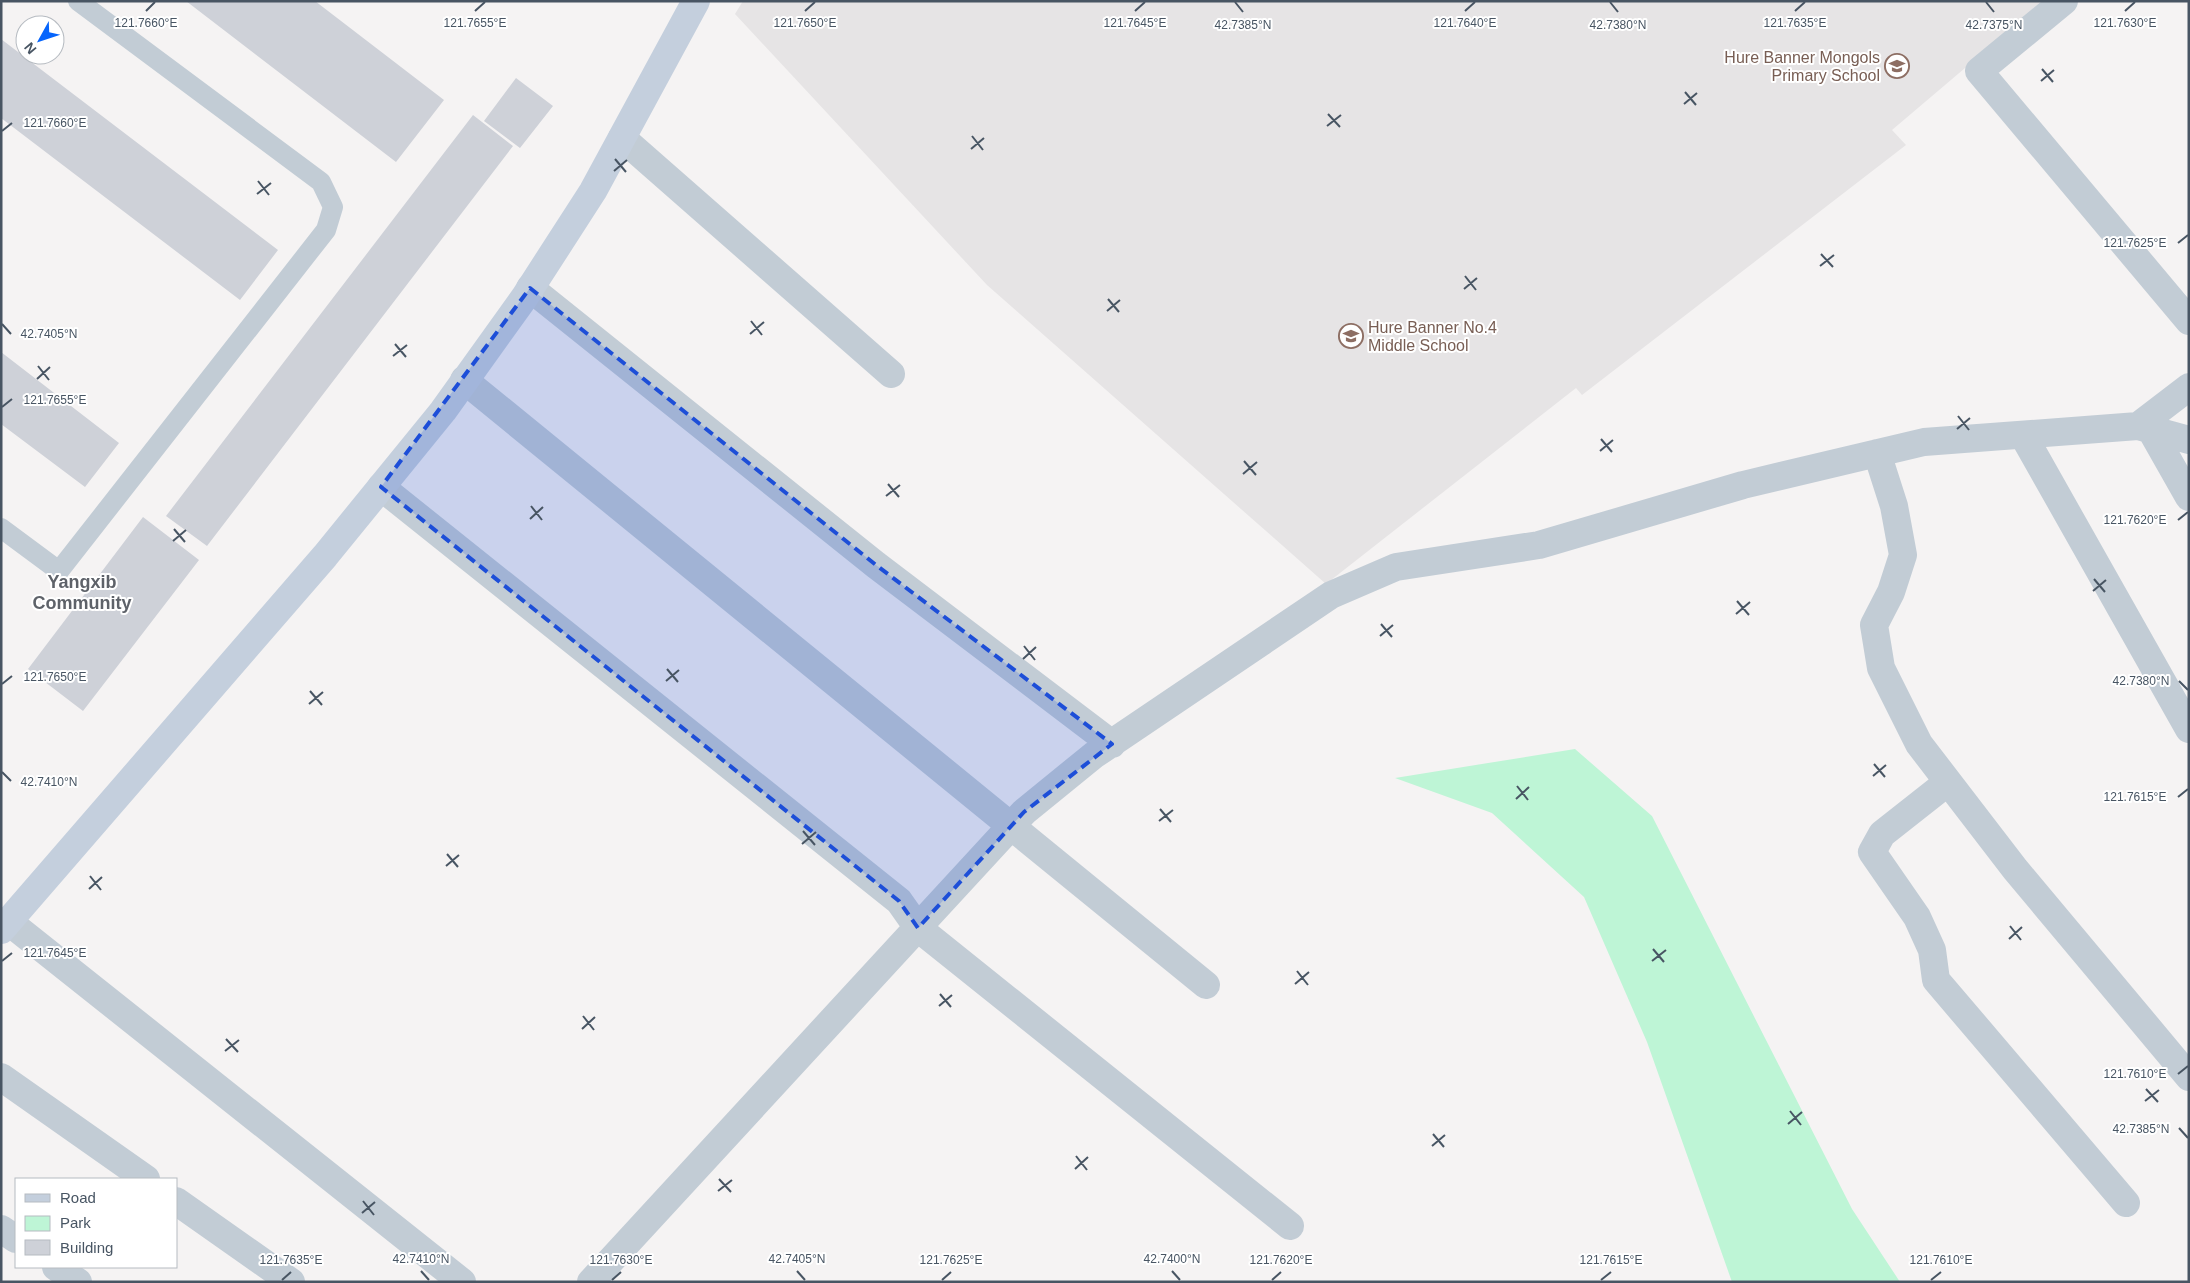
<svg xmlns="http://www.w3.org/2000/svg" width="2190" height="1283" viewBox="0 0 2190 1283" font-family="Helvetica,sans-serif">
	<style>
		.education { fill: #e6e4e5 }
		.green { fill: #bef5d6 }
		.building { fill: #ced1d8 }
		.lines { fill: none; stroke-linecap: round; stroke-linejoin: round }
		.service { stroke: #c2ccd5; stroke-width: 20 }
		.minor { stroke: #c2ccd5; stroke-width: 28 }
		.secondary { stroke: #c4cfdd; stroke-width: 28 }
		.marked { fill: #1d4ed8; fill-opacity: 0.2; stroke: #1d4ed8; stroke-width: 4; stroke-dasharray: 10 6; stroke-linejoin: round }
		.ticks { fill: none; stroke: #485563; stroke-width: 2 }
		.labels { text-anchor: middle; stroke-width: 4; stroke-linejoin: round; paint-order: stroke }
		.education-label { font-size: 16px; fill: #785e54; stroke: #fff; text-anchor: end }
		.neighbourhood-label { font-size: 18px; font-weight: bold; fill: #5e6269; stroke: #fff }
		.ticks-label { font-size: 12px; text-anchor: middle; fill: #485563; stroke: #fff; stroke-width: 4; stroke-linejoin: round; paint-order: stroke }
	</style>
	<rect width="100%" height="100%" fill="#f5f3f3"/>
	<!-- education -->
	<path class="education" d="M743,1H2044L1892,130L1906,145L1582,395L1576,388L1326,584L987,285L735,14Z"/>
	<!-- green -->
	<path class="green" d="M1575,749L1652,816L1852,1209L1900,1282H1732L1647,1042L1584,897L1492,813L1395,778Z"/>
	<!-- building -->
	<path class="building" d="M186,1H315L444,100L396,162Z
		M1,39L278,250L240,300L1,118Z
		M516,78L553,106L520,148L484,121Z
		M473,115L513,146L207,546L166,516Z
		M1,352L119,443L85,487L1,424Z
		M143,517L199,560L83,711L28,669Z"/>
	<g class="lines">
		<!-- service -->
		<path class="service" d="M1,528L59,571L326,230L333,207L321,182L78,1"/>
		<!-- minor -->
		<path class="minor" d="M2064,1L1979,71L2189,321
			M622,138L891,374
			M530,288L876,565L1112,744
			M464,380L1206,985
			M2138,426L2189,387
			M2151,430L2189,497
			M2023,435L2189,729
			M1877,453L1894,506L1903,555L1891,592L1874,625L1881,668L1919,744L2015,869L2189,1077
			M381,487L899,901L918,928L1290,1226
			M1948,782L1882,834L1872,852L1917,917L1932,950L1936,980L2126,1203
			M9,922L462,1282
			M1,1077L146,1179
			M176,1201L291,1282
			M1,1229L16,1239
			M56,1267L78,1282
			M591,1282L1024,812L1094,755L1331,595L1396,567L1539,545L1743,485L1924,442L2138,426L2189,440"/>
		<!-- secondary -->
		<path class="secondary" d="M1,930L325,556L443,411L524,298L593,191L696,1"/>
	</g>
	<!-- marked area -->
	<path class="marked" d="M530,288L876,565L1112,744L1024,812L918,928L899,901L381,487Z"/>
	<!-- ticks -->
	<path class="ticks" d="M1235,2L1243,12M1610,2L1618,12M1986,2L1994,12M146,11L155,2M475,11L485,2M805,11L815,2M1135,11L1145,2M1465,11L1475,2M1795,11L1805,2M2125,11L2135,2M2042,69L2053,82M2041,81L2054,70M1685,92L1696,105M1684,104L1697,93M1328,114L1340,127M1327,126L1341,115M2,131L12,123M972,136L983,150M971,149L984,138M615,159L626,172M614,171L627,160M258,181L269,195M257,194L271,183M2178,243L2188,235M1821,254L1833,267M1820,266L1834,255M1465,276L1476,290M1464,289L1477,278M1108,299L1119,312M1107,311L1120,300M751,321L762,335M2,324L11,334M750,334L764,322M395,344L406,357M393,356L407,345M38,366L49,380M37,379L50,367M2,407L12,399M1958,416L1969,430M1957,429L1970,418M1601,439L1612,452M1600,451L1613,440M1244,461L1256,475M1243,474L1257,462M888,484L899,497M886,496L900,485M531,506L542,520M530,519L543,507M2178,520L2188,512M174,529L185,542M173,541L186,530M2094,579L2105,592M2093,591L2106,580M1737,601L1749,615M1736,614L1750,602M1381,624L1392,637M1380,636L1393,625M1024,646L1035,660M1023,659L1036,647M667,669L678,682M666,681L679,670M2179,681L2188,690M2,684L12,676M310,691L322,705M309,704L323,692M1874,764L1885,777M2,772L11,781M1873,776L1886,765M1517,786L1528,800M2178,797L2188,789M1516,799L1529,787M1160,809L1171,822M1159,821L1173,810M803,831L815,845M802,844L816,832M447,854L458,867M446,866L459,855M90,876L101,890M89,889L102,877M2010,926L2021,940M2009,939L2022,927M1653,949L1664,962M2,961L12,953M1652,961L1666,950M1297,971L1308,985M1295,984L1309,972M940,994L951,1007M939,1006L952,995M583,1016L594,1030M582,1029L595,1017M226,1039L238,1052M225,1051L239,1040M2178,1074L2188,1066M2146,1089L2158,1102M2145,1101L2159,1090M1790,1111L1801,1125M1788,1124L1802,1112M2179,1128L2188,1138M1433,1134L1444,1147M1432,1146L1445,1135M1076,1156L1087,1170M1075,1169L1088,1157M719,1179L731,1192M718,1191L732,1180M363,1201L374,1215M362,1213L375,1202M421,1271L429,1280M797,1271L805,1280M1172,1271L1180,1280M282,1280L291,1272M612,1280L621,1272M942,1280L951,1272M1272,1280L1281,1272M1601,1280L1611,1272M1931,1280L1941,1272"/>
	<!-- icons -->
	<defs>
		<symbol id="school-ring" viewBox="-11 -11 22 22"><circle r="9.5" fill="#fff" stroke="#8d6e63" stroke-width="1.5"/><path d="M0-5L7-2L0 1L-7-2ZM-4 1L0 2.5L4 1V4Q0 6-4 4Z" fill="#8d6e63"/></symbol>
	</defs>
	<g fill-rule="evenodd">
		<use href="#school-ring" x="1883" y="52" width="28" height="28"/>
		<use href="#school-ring" x="1337" y="322" width="28" height="28"/>
	</g>
	<g class="labels">
		<!-- education labels -->
		<g class="education-label">
			<text x="1880" y="63">Hure Banner Mongols<tspan x="1880" dy="18">Primary School</tspan></text>
			<text x="1368" y="333" text-anchor="start">Hure Banner No.4<tspan x="1368" dy="18">Middle School</tspan></text>
		</g>
		<!-- neighbourhood labels -->
		<g class="neighbourhood-label">
			<text x="82" y="588">Yangxib<tspan x="82" dy="21">Community</tspan></text>
		</g>
	</g>
	<g class="ticks-label">
		<text x="146" y="27">121.7660°E</text>
		<text x="475" y="27">121.7655°E</text>
		<text x="805" y="27">121.7650°E</text>
		<text x="1135" y="27">121.7645°E</text>
		<text x="1465" y="27">121.7640°E</text>
		<text x="1795" y="27">121.7635°E</text>
		<text x="2125" y="27">121.7630°E</text>
		<text x="1243" y="29">42.7385°N</text>
		<text x="1618" y="29">42.7380°N</text>
		<text x="1994" y="29">42.7375°N</text>
		<text x="55" y="127">121.7660°E</text>
		<text x="2135" y="247">121.7625°E</text>
		<text x="49" y="338">42.7405°N</text>
		<text x="55" y="404">121.7655°E</text>
		<text x="2135" y="524">121.7620°E</text>
		<text x="55" y="681">121.7650°E</text>
		<text x="2141" y="685">42.7380°N</text>
		<text x="49" y="786">42.7410°N</text>
		<text x="2135" y="801">121.7615°E</text>
		<text x="55" y="957">121.7645°E</text>
		<text x="2135" y="1078">121.7610°E</text>
		<text x="2141" y="1133">42.7385°N</text>
		<text x="421" y="1263">42.7410°N</text>
		<text x="797" y="1263">42.7405°N</text>
		<text x="1172" y="1263">42.7400°N</text>
		<text x="291" y="1264">121.7635°E</text>
		<text x="621" y="1264">121.7630°E</text>
		<text x="951" y="1264">121.7625°E</text>
		<text x="1281" y="1264">121.7620°E</text>
		<text x="1611" y="1264">121.7615°E</text>
		<text x="1941" y="1264">121.7610°E</text>
	</g>
	<!-- border -->
	<rect width="2190" height="1283" fill="none" stroke="#485563" stroke-width="5"/>
	<!-- legend -->
	<rect x="15" y="1178" width="162" height="90" fill="#ffffff" stroke="#b6bbc1"/>
	<rect x="25" y="1194" width="25" height="8" fill="#c4cfdd" stroke="#b6bbc1"/>
	<text x="60" y="1203" font-size="15" fill="#485563">Road</text>
	<rect x="25" y="1216" width="25" height="15" fill="#bef5d6" stroke="#b6bbc1"/>
	<text x="60" y="1228" font-size="15" fill="#485563">Park</text>
	<rect x="25" y="1240" width="25" height="15" fill="#ced1d8" stroke="#b6bbc1"/>
	<text x="60" y="1253" font-size="15" fill="#485563">Building</text>
	<!-- north arrow -->
	<g transform="translate(40 40) rotate(230)"><circle r="24" fill="#ffffff" stroke="#b6bbc1"/>
	<path d="M0-4L9 19L0 12L-9 19Z" fill="#0665fc"/>
	<text y="-8" font-size="14" font-weight="bold" text-anchor="middle" fill="#485563">N</text>
	</g>
</svg>
